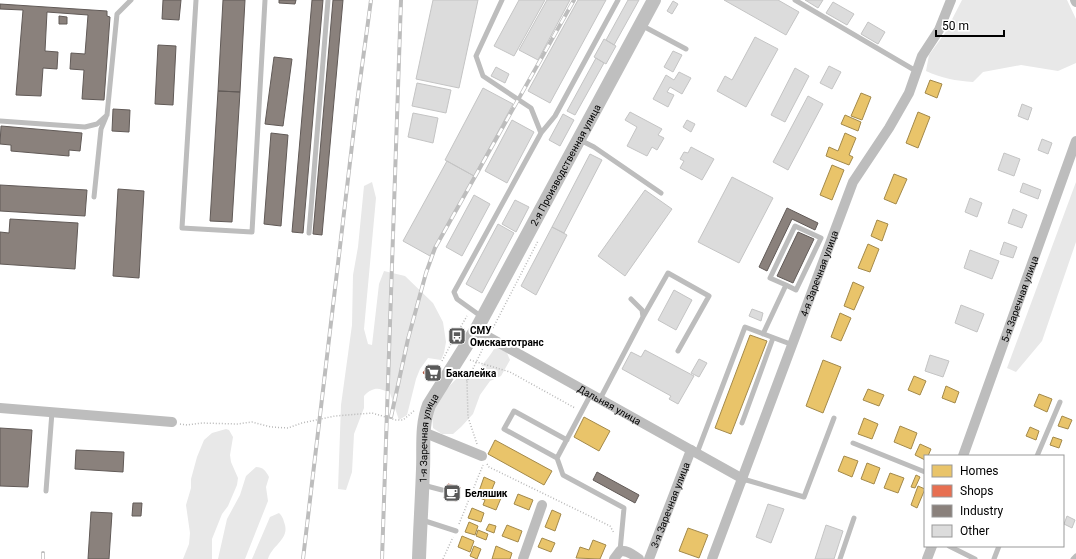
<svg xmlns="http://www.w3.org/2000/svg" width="1076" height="559" viewBox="0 0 1076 559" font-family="Roboto,sans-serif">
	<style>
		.green { fill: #e8e8e8 }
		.homes { fill: #e9c46a; stroke: #a3894a }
		.shops { fill: #e76f51; stroke: #a24e39 }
		.industry { fill: #8a817c; stroke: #615a57 }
		.building { fill: #dcdcdc; stroke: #c4c4c4 }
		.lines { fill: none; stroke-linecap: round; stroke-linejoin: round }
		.path { stroke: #b8b8b8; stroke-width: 1.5; stroke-dasharray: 1 2; stroke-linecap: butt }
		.lane { stroke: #bdbdbd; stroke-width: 5 }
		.street { stroke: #bdbdbd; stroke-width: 10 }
		.secondary { stroke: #bfbfbf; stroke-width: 14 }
		.rail-casing { stroke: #bdbdbd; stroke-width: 4 }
		.rail { stroke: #fff; stroke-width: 2.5; stroke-dasharray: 8; stroke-linecap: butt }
		.labels { text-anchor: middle; stroke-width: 4; stroke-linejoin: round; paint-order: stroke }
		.street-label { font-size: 10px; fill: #000; stroke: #fff }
		.poi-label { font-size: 10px; font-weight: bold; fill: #000; stroke: #fff; text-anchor: start }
	</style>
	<rect width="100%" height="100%" fill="#fff"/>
	<!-- green -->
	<path class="green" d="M962,0H1067L1076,19V63L1058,71L1021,65L983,72L973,82C956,81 941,78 926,71L929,55L945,33Z
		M372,182L376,198L364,329L368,344L372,345L379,284L384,271L405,276L433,303L443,322L446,342L444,353L441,360L428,358L420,369L416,379L407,415L399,420L390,393C379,388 374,386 364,396V408L354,434L352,472L346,490L338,489L341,405L352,325L353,275L358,247L364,186Z
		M1076,182V242L1042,341L1016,372L1007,368Z
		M500,348L507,353L510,360L501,376L490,381L480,395L473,414L461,427L453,434H442L433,428L432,414L440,396L457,378L477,373C482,364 489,358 494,349Z
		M226,429L229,430L233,437L230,455L231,462L238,478L237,485L228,506L222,514L212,539V559H183L189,544L190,533L186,505L191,488V479L197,457L204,440L212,433Z
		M256,467C263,467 266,471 269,477L266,487L268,501L245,559H218L227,519L240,495L246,476Z
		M279,513C282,516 283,518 284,522C291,539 272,545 268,559H252L270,517Z"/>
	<!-- homes -->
	<path class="homes" d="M930,80L942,84L937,98L925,93Z
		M861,93L871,97L862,120L851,116Z
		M918,112L930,117L918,148L906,143Z
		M845,115L861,122L858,131L841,124Z
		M845,133L856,138L849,155L853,157L849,165L826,156L829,147L838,151Z
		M832,165L844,170L832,200L820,195Z
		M894,174L907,179L896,204L884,199Z
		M877,220L888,224L882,241L871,236Z
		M868,244L879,249L870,272L858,268Z
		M853,282L864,287L854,310L844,306Z
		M840,313L851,318L841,341L831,337Z
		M750,335L767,341L731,434L715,428Z
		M823,360L841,367L823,413L806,406Z
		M914,376L926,381L920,395L908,390Z
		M946,386L959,392L955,403L942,398Z
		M868,389L884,395L879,406L863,400Z
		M1039,394L1052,399L1047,412L1034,406Z
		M1062,416L1072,420L1068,429L1058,426Z
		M584,417L610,431L599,451L574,437Z
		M864,418L878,424L872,439L858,434Z
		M900,426L917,433L911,449L894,442Z
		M1030,427L1039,431L1036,440L1026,436Z
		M1053,437L1062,440L1059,448L1050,445Z
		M495,440L552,471L544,485L488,454Z
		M920,444L931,449L928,456H925V460L915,455Z
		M844,456L858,461L852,477L838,471Z
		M867,463L880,468L874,484L861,479Z
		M890,473L904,478L898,493L884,488Z
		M916,475L920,477L915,488L911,487Z
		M484,477L495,482L490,494L501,498L496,510L483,505L485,500L477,497Z
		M918,486L925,489L917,508L911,505Z
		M518,494L533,500L529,510L514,504Z
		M472,508L484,513L481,522L468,518Z
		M552,510L561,514L555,531L545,527Z
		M469,522L478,526L475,535L465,532Z
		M489,524L496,526L494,533L486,530Z
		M507,525L522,531L518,542L502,536Z
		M688,528L708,535L699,558L679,551Z
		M478,530L488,534L486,540L476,536Z
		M462,536L474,541L470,552L458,547Z
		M542,538L555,543L551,552L538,547Z
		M593,540L606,545L600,559L576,558L580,547L589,550Z
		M474,546L481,549L477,559L470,556Z
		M496,546L512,553L510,559H492Z"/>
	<!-- shops -->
	<path class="shops" d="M428,365L435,368L430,377L423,373Z
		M448,484L460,487L456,501L444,498Z"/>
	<!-- industry -->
	<path class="industry" d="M163,0H181L179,20L162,19Z
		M223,0H245L240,92L218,91Z
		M279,0H296L295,4L279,3Z
		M312,0H323L303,233L292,232Z
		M333,0H343L322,235L313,234Z
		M0,4L107,11V16L110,17L104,100L82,99L84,70L70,69L71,53L85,54L88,15L47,12L45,51L58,52L57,69L43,68L41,96L16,95L23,10L0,9Z
		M59,16L67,17V24H59Z
		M158,45L176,46L173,105L155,104Z
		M274,57L292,59L283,126L265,124Z
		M218,91L240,92L232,222L210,221Z
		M113,109L130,110L129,132L112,131Z
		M1,126L82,133L80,151L69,150V156L11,151V145L0,144Z
		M271,133L288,135L281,226L264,224Z
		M0,185L87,190L85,216L0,211Z
		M118,189L144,191L139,278L113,276Z
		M787,208L818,223L815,230L792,219L767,271L759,267Z
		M10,219L78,223L75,269L0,264V232L9,233Z
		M798,232L814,239L793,283L777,276Z
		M0,428L32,430L28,487L0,486Z
		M76,450L124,452L123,472L75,469Z
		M597,472L639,495L635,503L593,480Z
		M133,503H142L141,516H132Z
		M91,512L112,513L109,559H88Z"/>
	<!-- building -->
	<path class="building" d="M433,0H478L459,88L416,79Z
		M519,0H545L514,56L494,46Z
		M547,0H570L538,60L519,50Z
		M578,0H606L550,103L528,91Z
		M628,0H639L614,45L606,40Z
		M724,0H778L799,12L786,35Z
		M805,0H823L818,8Z
		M673,1L678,4L672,14L667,11Z
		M833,2L854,14L847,25L826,13Z
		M868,22L885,32L878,44L861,34Z
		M755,37L778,49L746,107L717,91L725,76L732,80Z
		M604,39L616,46L606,64L594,57Z
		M673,51L682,55L673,72L664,67Z
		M596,58L604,63L575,115L567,111Z
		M829,66L841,72L832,89L820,83Z
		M496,67L509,74L505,83L491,76Z
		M795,68L809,76L785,122L771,115Z
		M679,72L691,78L682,94L670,87L667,92L674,95L668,107L653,99L666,75L674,80Z
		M417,83L451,90L446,113L412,106Z
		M483,88L513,104L474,176L445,160Z
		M808,96L823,104L788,170L773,162Z
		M1022,104L1032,108L1028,120L1018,116Z
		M630,112L662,129L658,135L664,138L657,150L652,147L647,156L627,146L637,127L625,120Z
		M413,113L438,118L433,143L408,137Z
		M563,114L574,120L560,146L549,140Z
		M512,120L534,132L507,183L485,171Z
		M687,120L695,124L691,132L683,127Z
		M1042,139L1052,143L1048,154L1038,150Z
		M691,147L714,159L702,180L680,168L684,161L680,159L684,152L688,153Z
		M1004,153L1020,159L1014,176L998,170Z
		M590,154L602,160L564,233L552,227Z
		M447,161L474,176L430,256L403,241Z
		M732,177L773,198L739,263L698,242Z
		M1023,183L1041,190L1038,199L1020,192Z
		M645,190L672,209L625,276L598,256Z
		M474,195L490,204L462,256L446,247Z
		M970,198L982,203L977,217L965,212Z
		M515,200L529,207L516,232L502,224Z
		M1013,209L1027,215L1022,228L1008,223Z
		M498,224L514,233L482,293L466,284Z
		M552,227L567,235L536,295L521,286Z
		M1004,242L1017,247L1013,258L1000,254Z
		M970,250L999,261L992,279L964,268Z
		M674,290L692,300L676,330L658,320Z
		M961,305L984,314L977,332L955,323Z
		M752,309L763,313L761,321L749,316Z
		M645,350L694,376L678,404L669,399L671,396L622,369L631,352L641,357Z
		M930,355L949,361L943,377L925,371Z
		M699,359L707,363L699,377L691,373Z
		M768,504L784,509L771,543L756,537Z
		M1067,516L1075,520L1072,528L1064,524Z
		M826,525L843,531L834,559H815Z"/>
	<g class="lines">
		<!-- path -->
		<path class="path" d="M493,328L538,241
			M470,360L510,372L575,408
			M442,361L453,340L467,316
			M464,371L467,381
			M180,424L187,425L202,423L237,424L252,422L271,427L288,428L302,423L335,416L372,413L396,420H403L415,410
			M477,444L468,417L467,381L484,346
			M487,464L489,467L610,526L614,533
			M459,524L483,465
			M443,559L453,537"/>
		<!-- lane -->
		<path class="lane" d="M196,0L182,228L252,232L265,0
			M795,0L916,71
			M641,25L686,49
			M0,121L85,127L97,124L107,115L117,14L131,0
			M541,133L555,116L618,0
			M580,140L594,147L661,193
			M94,197L101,129L106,117
			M309,233L328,0
			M482,317L457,299L454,292L541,133L531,108L483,76L476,56L502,0
			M643,317L668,273L709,296L678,351
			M763,334L786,285L770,278L795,226L821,238L796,290L786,285
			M600,399L643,317L642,310L631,299
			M742,423L773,338
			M567,440L514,411L504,429L557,458L563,475L624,508L620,551
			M853,443L925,472
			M697,453L745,327L793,345
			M1037,456L1060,402
			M557,458L591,394
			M743,479L804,497L834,418
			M423,485L442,490
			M46,491L52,412
			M422,520L456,531
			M949,546L975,559
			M840,559L854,518
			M994,559L999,546
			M1073,559L1076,556"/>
		<!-- street -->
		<g class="street">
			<path d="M1075,0L1076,2"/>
			<path id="s1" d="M476,330L743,479"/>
			<path d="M0,408L172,422"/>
			<path d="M423,432L482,456"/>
			<path id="s2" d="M963,456L1076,141"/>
			<path d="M523,559L542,505"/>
			<path d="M614,559L620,551C628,550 633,555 639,559"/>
			<path id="s3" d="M649,559L691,450"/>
			<path id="s4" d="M712,559L853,182L889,128L909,93L922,56L939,30L951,0"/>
			<path d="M927,559L932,546"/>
		</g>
		<!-- secondary -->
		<path class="secondary" id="s5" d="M419,559C420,529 422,499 423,469C424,448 421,426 429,405L476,330L654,0"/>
		<defs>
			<path id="rail" d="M391,417L408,339L426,273L435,248L574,0
				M43,559V553
				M303,559L357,103L371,0
				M382,559L401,0"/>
		</defs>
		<!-- rail casing -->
		<use href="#rail" class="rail-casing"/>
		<!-- rail -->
		<use href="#rail" class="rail"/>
	</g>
	<!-- icons -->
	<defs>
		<symbol id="bus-square" viewBox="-11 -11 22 22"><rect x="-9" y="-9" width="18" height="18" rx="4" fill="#595959" stroke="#fff"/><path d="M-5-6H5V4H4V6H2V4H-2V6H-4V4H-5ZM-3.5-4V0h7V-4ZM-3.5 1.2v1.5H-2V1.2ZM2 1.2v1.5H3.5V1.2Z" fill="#fff"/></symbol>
		<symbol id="supermarket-square" viewBox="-11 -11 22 22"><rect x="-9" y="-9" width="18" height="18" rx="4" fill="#595959" stroke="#fff"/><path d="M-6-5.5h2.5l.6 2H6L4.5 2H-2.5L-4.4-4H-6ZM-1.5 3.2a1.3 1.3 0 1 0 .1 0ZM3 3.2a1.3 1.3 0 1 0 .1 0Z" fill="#fff"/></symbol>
		<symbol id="cafe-square" viewBox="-11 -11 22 22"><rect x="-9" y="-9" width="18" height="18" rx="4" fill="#595959" stroke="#fff"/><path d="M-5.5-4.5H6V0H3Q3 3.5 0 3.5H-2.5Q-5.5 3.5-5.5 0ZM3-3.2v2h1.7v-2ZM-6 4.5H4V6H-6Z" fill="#fff"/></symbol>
	</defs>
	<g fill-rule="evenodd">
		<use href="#bus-square" x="447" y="326" width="20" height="20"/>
		<use href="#supermarket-square" x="423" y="363" width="20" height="20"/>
		<use href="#cafe-square" x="442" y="483" width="20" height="20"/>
	</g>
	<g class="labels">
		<!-- street labels -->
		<g class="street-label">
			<text dy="4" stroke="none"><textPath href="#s5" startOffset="431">2-я Производственная улица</textPath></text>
			<text dy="4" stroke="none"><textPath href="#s4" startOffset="305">4-я Заречная улица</textPath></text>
			<text dy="4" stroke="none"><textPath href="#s2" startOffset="167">5-я Заречная улица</textPath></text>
			<text dy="4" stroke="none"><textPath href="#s1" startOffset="153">Дальняя улица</textPath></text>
			<text dy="4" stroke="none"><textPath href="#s5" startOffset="122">1-я Заречная улица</textPath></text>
			<text dy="4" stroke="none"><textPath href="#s3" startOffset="58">3-я Заречная улица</textPath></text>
		</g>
		<!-- poi labels -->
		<g class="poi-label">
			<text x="470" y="334">СМУ<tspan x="470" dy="12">Омскавтотранс</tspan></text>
			<text x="446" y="377">Бакалейка</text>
			<text x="465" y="497">Беляшик</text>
		</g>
	</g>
	<!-- legend -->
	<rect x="924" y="455" width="140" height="92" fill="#ffffff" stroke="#999999"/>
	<rect x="932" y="465" width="20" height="12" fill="#e9c46a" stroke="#999999"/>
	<text x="960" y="475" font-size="12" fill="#000000">Homes</text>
	<rect x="932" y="485" width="20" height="12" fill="#e76f51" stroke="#999999"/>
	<text x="960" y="495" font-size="12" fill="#000000">Shops</text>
	<rect x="932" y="505" width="20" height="12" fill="#8a817c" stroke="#999999"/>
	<text x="960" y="515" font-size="12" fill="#000000">Industry</text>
	<rect x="932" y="525" width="20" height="12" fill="#dcdcdc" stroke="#999999"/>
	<text x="960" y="535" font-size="12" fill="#000000">Other</text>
	<!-- scale -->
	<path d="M936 30v6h68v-6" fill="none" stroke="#000000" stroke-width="2"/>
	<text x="942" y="30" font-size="12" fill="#000000" stroke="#ffffff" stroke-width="3" paint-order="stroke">50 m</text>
</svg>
